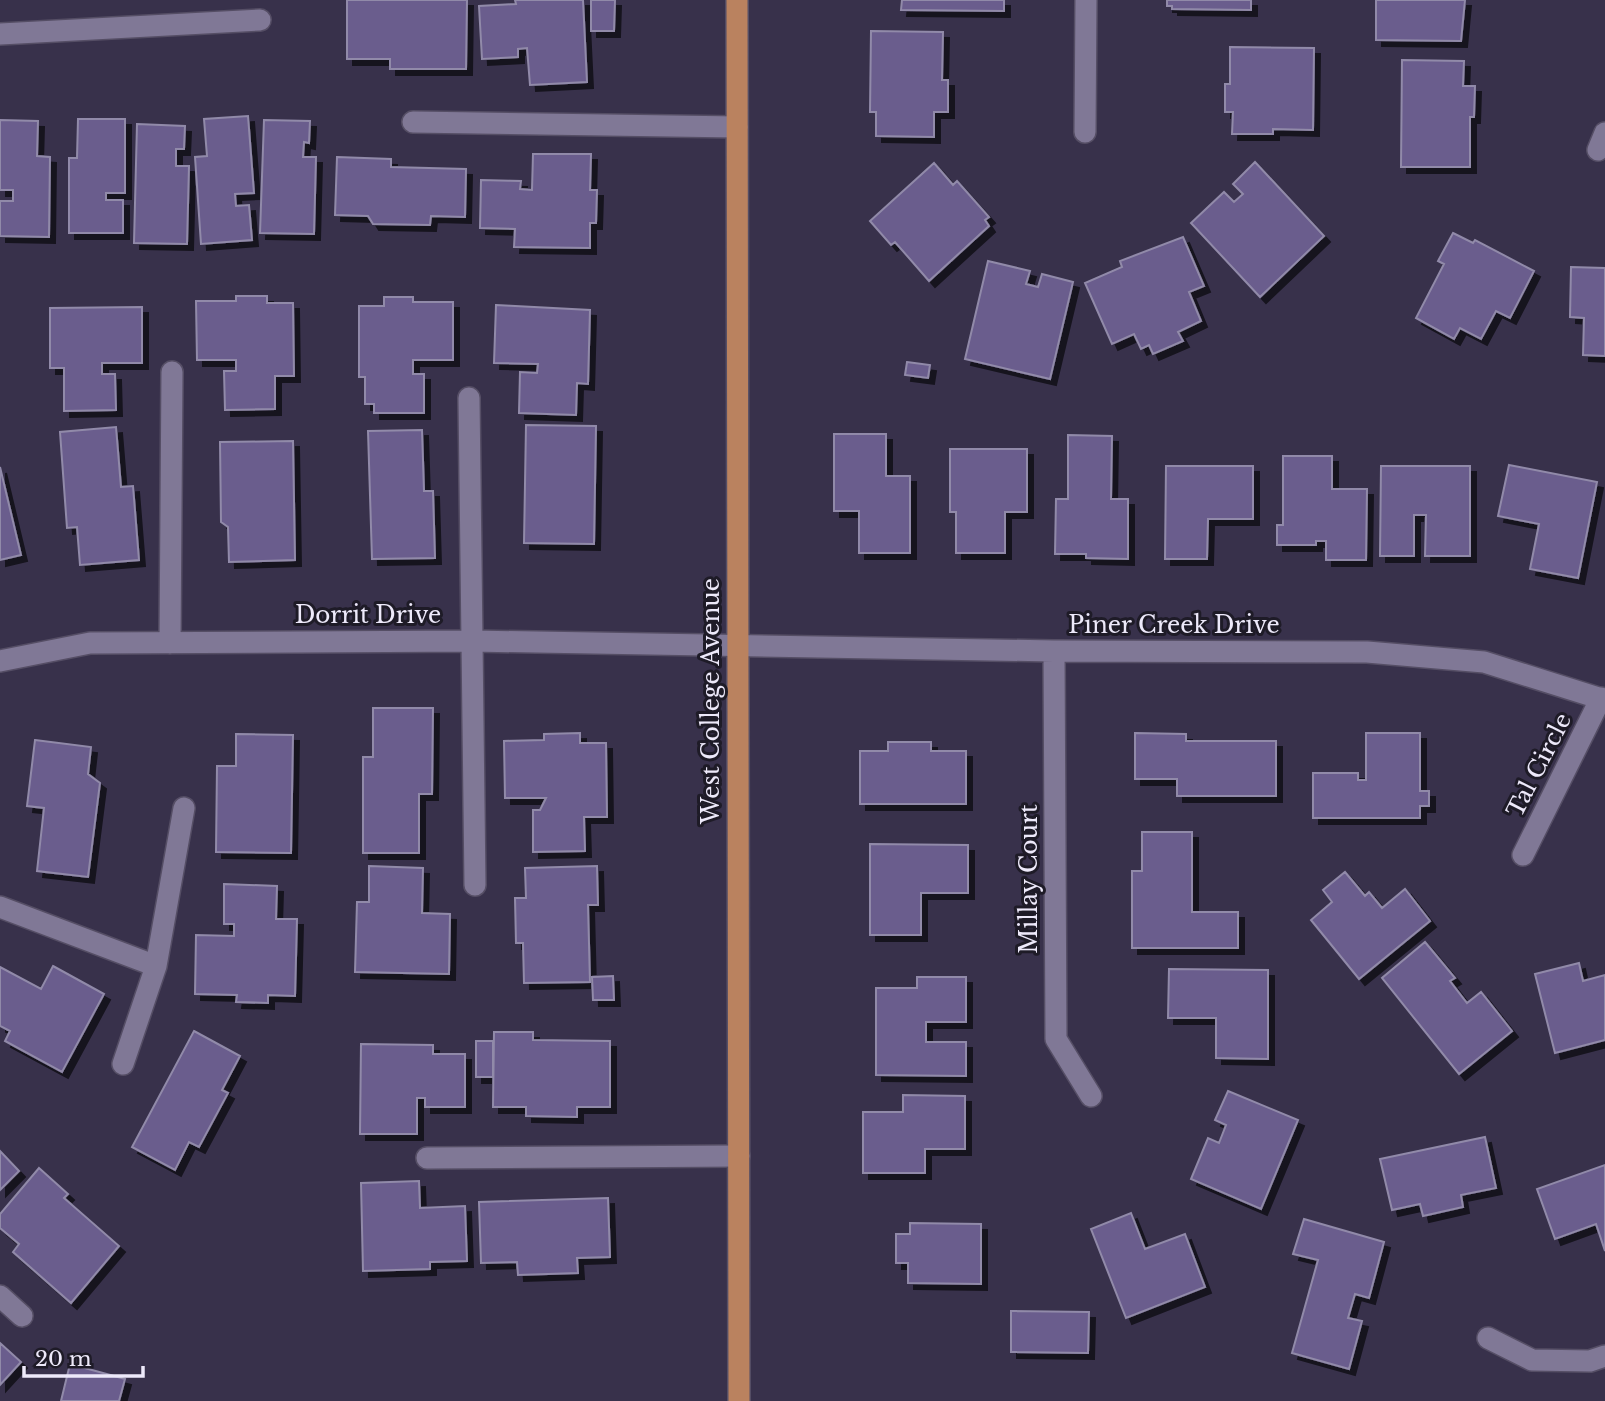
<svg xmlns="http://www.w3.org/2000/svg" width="1605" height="1401" viewBox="0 0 1605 1401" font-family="'Libre Baskerville',serif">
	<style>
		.building { fill: #6a5d8d; stroke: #918aa9; stroke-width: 2; filter: url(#shadow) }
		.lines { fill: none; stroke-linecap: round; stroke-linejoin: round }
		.minor-casing { stroke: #554e65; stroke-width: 24 }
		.major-casing { stroke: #554e65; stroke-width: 24 }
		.minor { stroke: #807896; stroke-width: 21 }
		.major { stroke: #ba825f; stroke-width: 21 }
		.labels { text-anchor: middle; stroke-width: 6; stroke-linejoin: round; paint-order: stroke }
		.street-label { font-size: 23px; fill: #ede9fa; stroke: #1e1b27 }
	</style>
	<defs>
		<filter id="shadow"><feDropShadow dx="6" dy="6" stdDeviation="0" flood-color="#0009"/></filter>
	</defs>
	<rect width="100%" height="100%" fill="#38314b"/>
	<!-- building -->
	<path class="building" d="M347,0H467L466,69H390V59H347Z
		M515,0H583L587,82L530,85L527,48L518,49V57L482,59L479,6L516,4Z
		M591,0H615L614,31H591Z
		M902,0H1004V11L901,10Z
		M1167,0H1251V10L1172,9V6H1167Z
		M1376,0H1465L1461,41L1376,40Z
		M871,31L943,32L942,80H948V112H934V137L876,136V112H870Z
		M1230,47L1314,48L1313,130L1273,129V134H1232L1233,112H1225V84H1230Z
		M1402,60L1464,61L1463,86H1475L1474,117H1470V167H1401Z
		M248,116L254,193L235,194L236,206L249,205L252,240L201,244L195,157L207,156L204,119Z
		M78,119H125V193H106V200H123V233H69V158H77Z
		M0,120L38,121L37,156L50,157L49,237L0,236V201H13V190H0Z
		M264,120L310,121L309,143L304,142L303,157H316L314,234L260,233Z
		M137,124L185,126L184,149H176V166H189L187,244L134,243Z
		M533,154H591L590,190H597L596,223H590V248L514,247L515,229L480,228L481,180L521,181L520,189L532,190Z
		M337,157L391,159V167L466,169L465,217L431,216L430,225L373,224L368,216L335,215Z
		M1255,162L1324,236L1260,297L1191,223L1224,192L1234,202L1243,194L1233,184Z
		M934,163L953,185L957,181L989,217L985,220L989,226L929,281L895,242L891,245L870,221Z
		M1453,233L1473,243L1475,240L1534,271L1510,318L1496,311L1481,339L1460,328L1454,339L1416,318L1444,264L1438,261Z
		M1183,237L1204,286L1189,292L1201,321L1178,332L1183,341L1153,354L1149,345L1141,349L1134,334L1112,344L1085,283L1122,267L1120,261Z
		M988,261L1030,271L1026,284L1038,287L1042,274L1073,282L1050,379L965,359Z
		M1571,267L1605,268V356L1583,355L1584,318L1570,317Z
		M236,296H267V303H293L294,376H275V409L225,410L224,371H236V360H197L196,301H236Z
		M384,297H413V302H453V360H413V374H424V413H374V404H365V377H359V306H384Z
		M496,305L590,310L588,384L577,383L576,415L519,413L520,372L537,373L538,364L494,363Z
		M142,307V363H102V374H115L116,410L64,411V368H50V308Z
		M907,362L930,365L928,378L905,375Z
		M526,425L596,426L594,544L524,543Z
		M116,427L121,487L133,486L139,560L80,565L77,527L67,528L60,432Z
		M422,430L424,491H433L435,558L372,559L368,431Z
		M834,434H886V476H910V553H859V511H834Z
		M1068,435L1112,436L1111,499H1128V559L1086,558V554H1055L1056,499H1068Z
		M293,441L295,560L229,562L228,527L221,522L220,442Z
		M950,449H1027V512H1005V553H956V512H950Z
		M1283,456H1332V489H1367L1366,560H1326V541H1316V545H1277V525H1283Z
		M1509,465L1597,482L1578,578L1530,569L1539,524L1498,516Z
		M1166,466H1253V519H1208L1207,559H1165Z
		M1381,466H1470V556H1425L1426,515H1414V556H1380Z
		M0,467L21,555L0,560Z
		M373,708H433L432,794H419V853H363V757H373Z
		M580,733V743H606L607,817H584L585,851L533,852V810H540L546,798H505L504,741L544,740V734Z
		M1135,733L1186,734V741H1276V796H1177V779H1135Z
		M1366,733H1420V791H1429V806H1420V818H1313V773H1358V780H1366Z
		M236,734L293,735L291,853L216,852L217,766H236Z
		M35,740L91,747L88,774L100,783L88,877L37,871L44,808L27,806Z
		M888,742H931V751H966V804H860V751H888Z
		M1142,832H1192V912H1238V948H1132V871H1142Z
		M870,844L968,845V893H921V935H870Z
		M369,866L423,868L422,913L450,914L449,974L355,972L357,902H369Z
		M597,866L598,905H588L590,982L524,983L523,943H516L515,898H526L525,868Z
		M1345,872L1365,896L1369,892L1382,908L1405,889L1430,921L1359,979L1311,920L1332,902L1323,890Z
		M224,884L277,886L276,919H297L295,996L268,995V1003L236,1002L237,995L195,994L196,935L234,936V924H224Z
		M1425,942L1455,978L1450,981L1467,1003L1481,992L1512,1031L1459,1074L1382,978Z
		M1579,963L1583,981L1605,975V1040L1555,1053L1535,974Z
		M53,966L104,994L62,1072L5,1041L10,1031L0,1026V967L41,989Z
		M1169,969L1268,970V1059L1216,1058V1018H1168Z
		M613,976L614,1000H593L592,977Z
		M917,977H966V1022H926V1042H966V1076L876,1075V988H917Z
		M194,1031L240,1056L222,1090L228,1093L199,1147L189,1142L175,1170L132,1147Z
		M494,1032H533V1040L610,1041V1107H577V1117L526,1116V1107H493Z
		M476,1041H493V1077H476Z
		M361,1044L433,1045V1054H465V1107H425V1098H417V1134H360Z
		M1228,1091L1298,1120L1261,1209L1191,1179L1208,1138L1219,1143L1226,1125L1215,1120Z
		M903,1095L965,1096V1149H925V1173H863V1112H903Z
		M1485,1137L1496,1188L1461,1195L1463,1207L1423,1216L1420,1204L1392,1210L1380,1159Z
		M0,1151L19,1171L0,1190Z
		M1605,1165V1251L1596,1224L1555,1239L1537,1189Z
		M39,1168L68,1194L64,1198L119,1246L71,1303L13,1252L19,1244L0,1228V1214Z
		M419,1181L420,1208L465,1206L467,1261L430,1262V1269L363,1271L361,1183Z
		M608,1198L610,1257L577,1258L578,1273L518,1275L517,1262L481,1263L479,1202Z
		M1131,1213L1145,1249L1185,1234L1205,1287L1126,1318L1091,1229Z
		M1304,1219L1384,1242L1369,1298L1355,1294L1348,1318L1362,1321L1349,1369L1292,1353L1318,1260L1293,1254Z
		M910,1223L981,1224V1284L908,1283V1263H896V1234H910Z
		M1011,1311L1089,1312L1088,1353L1011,1352Z
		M0,1343L21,1362L0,1385Z
		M70,1364L125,1379L119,1401H61Z"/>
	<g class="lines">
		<defs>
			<path id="minor" d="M0,34L260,20
				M413,122L737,127
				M1085,132L1086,0
				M1598,150L1605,133
				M469,398L475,885
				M170,643L172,372
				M1054,651L1056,1039L1091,1096
				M0,661L90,643L473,641L1054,651L1367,652L1484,662L1605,700
				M1523,855L1601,698
				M0,907L156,966
				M123,1064L156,966L184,808
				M427,1158L739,1156
				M0,1296L22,1316
				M1488,1338L1532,1360L1590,1361L1605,1356"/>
			<path id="major" d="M737,0L739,1401"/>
		</defs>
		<!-- minor casing -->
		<use href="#minor" class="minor-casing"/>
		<!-- major casing -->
		<use href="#major" class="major-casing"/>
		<!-- minor -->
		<use href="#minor" class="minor"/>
		<!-- major -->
		<use href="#major" class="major"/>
	</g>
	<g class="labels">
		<!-- street labels -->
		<g class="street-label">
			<text x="368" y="623">Dorrit Drive</text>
			<text x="1174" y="633">Piner Creek Drive</text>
			<text transform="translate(711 701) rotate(-90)" y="8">West College Avenue</text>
			<text transform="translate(1539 765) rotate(-63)" y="8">Tal Circle</text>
			<text transform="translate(1029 879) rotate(-90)" y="8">Millay Court</text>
		</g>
	</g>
	<!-- scale -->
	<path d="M24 1366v10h119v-10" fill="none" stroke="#ede9fa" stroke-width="3.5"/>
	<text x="35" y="1366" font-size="21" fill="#ede9fa" stroke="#1e1b27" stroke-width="5" paint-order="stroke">20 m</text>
</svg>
